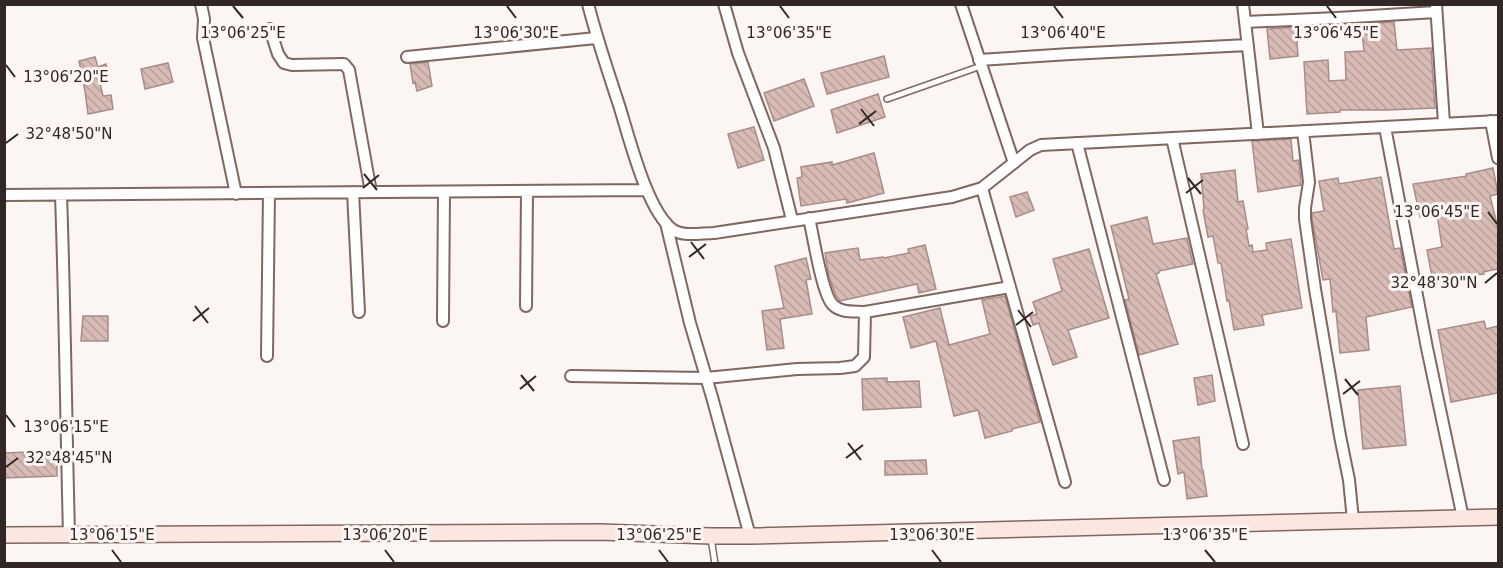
<svg xmlns="http://www.w3.org/2000/svg" width="1503" height="568" viewBox="0 0 1503 568" font-family="'DejaVu Sans',sans-serif">
	<style>
		.building { fill: url(#building-back-hatch); stroke: #a88d86; stroke-width: 1.5 }
		.lines { fill: none; stroke-linecap: round; stroke-linejoin: round }
		.lane-casing { stroke: #806760; stroke-width: 8 }
		.street-casing { stroke: #806760; stroke-width: 14 }
		.secondary-casing { stroke: #806760; stroke-width: 18 }
		.lane { stroke: #fff; stroke-width: 5 }
		.street { stroke: #fff; stroke-width: 10 }
		.secondary { stroke: #fce6e0; stroke-width: 15 }
		.ticks { fill: none; stroke: #322725; stroke-width: 2 }
		.ticks-label { font-size: 15px; text-anchor: middle; fill: #322725; stroke: #fbf5f4; stroke-width: 6; stroke-linejoin: round; paint-order: stroke }
	</style>
	<defs>
		<pattern id="building-back-hatch" width="6" height="6" patternUnits="userSpaceOnUse" patternTransform="scale(1.5)"><rect width="6" height="6" fill="#d7bbb4"/><path d="M-1 5l2 2M0 0l6 6M5-1l2 2" fill="none" stroke="#b9a19b"/></pattern>
	</defs>
	<rect width="100%" height="100%" fill="#fbf5f4"/>
	<!-- building -->
	<path class="building" d="M1394,22L1397,50L1431,48L1435,108L1386,110H1340V112L1307,114L1304,62L1328,60L1329,81L1346,80L1345,52L1364,51L1361,24Z
		M1296,27L1298,56L1270,59L1267,29Z
		M884,56L889,77L827,94L821,73Z
		M95,57L98,67L106,64L109,76L99,79L103,96L111,95L113,109L88,114L85,91L79,61Z
		M428,62L432,86L417,91L415,82L413,83L410,64Z
		M168,63L173,82L145,89L141,69Z
		M804,79L814,106L774,121L764,93Z
		M878,94L885,117L837,133L831,110Z
		M754,127L764,160L738,168L728,134Z
		M1291,139L1293,161L1299,160L1301,185L1258,192L1252,141Z
		M874,153L884,193L847,203L846,199L801,206L797,178L802,177L801,167L832,162V165Z
		M1493,168L1498,194L1490,196L1498,228V269L1483,272L1484,274L1433,282L1427,250L1442,247L1437,214L1420,217L1413,184L1467,176L1466,174Z
		M1235,170L1238,202L1243,201L1248,229H1246L1249,246L1252,245L1253,252L1267,250L1266,243L1291,239L1302,308L1262,315L1264,325L1234,330L1229,300L1227,301L1221,263H1218L1213,236L1208,237L1203,210L1204,209L1201,174Z
		M1381,177L1394,249L1400,248L1412,307L1366,317L1369,350L1340,353L1336,311L1333,312L1330,279L1323,280L1312,218V213L1324,211L1319,181L1338,178L1339,184Z
		M1027,192L1034,210L1016,217L1010,197Z
		M1147,217L1153,244L1187,238L1193,264L1159,271V273L1156,274L1178,344L1139,355L1125,300L1129,299L1111,226Z
		M925,245L936,289L919,293L917,284L840,301L836,296L829,277L825,253L858,248L860,260L883,257L884,258L909,253L908,249Z
		M1089,249L1109,318L1068,330L1077,357L1053,365L1039,323L1033,325L1030,316L1037,314L1033,302L1062,291L1053,259Z
		M806,258L811,279L806,280L812,314L780,319L784,348L767,350L762,311L784,308L775,266Z
		M1005,296L1040,422L1012,429V431L985,438L978,410L954,416L936,341L911,348L903,317L940,308L949,345L990,334L982,300Z
		M83,316H108V341H81Z
		M1484,321L1486,329L1498,326V393L1451,402L1438,330Z
		M1212,375L1215,401L1198,405L1194,378Z
		M887,378V382L919,381L921,407L863,410L862,379Z
		M1400,386L1406,445L1363,449L1358,390Z
		M1199,437L1202,470H1203L1207,496L1187,499L1184,472L1178,474L1173,441Z
		M57,451V476L4,478V453Z
		M926,460L927,474L885,475V461Z"/>
	<g class="lines">
		<defs>
			<path id="lane" d="M887,99L981,66
				M711,538L715,564"/>
			<path id="street" d="M201,4L204,19L203,38L236,194
				M588,4C597,39 608,72 619,105C629,137 647,211 673,230C685,237 701,233 714,233L952,197L982,188L1030,150L1041,145L1498,121
				M724,4L738,53L774,148L792,220
				M961,4L1014,163
				M1243,4L1258,134
				M1436,4L1444,123
				M1245,22L1337,18L1436,12
				M270,29L278,54L284,63L292,65L344,64L349,70L371,192
				M407,57L596,38
				M979,60L1070,54L1248,45
				M1491,121L1498,158
				M1385,127L1427,348L1463,518
				M1303,131L1309,182L1305,208V219L1315,289L1340,436L1349,480L1353,520
				M1172,138L1243,444
				M1077,143L1164,480
				M982,188L1065,482
				M353,192L359,312
				M4,195L647,190
				M61,195C65,308 66,421 69,534
				M809,218C813,234 822,295 833,305C841,313 854,311 865,312L1010,287
				M666,223L690,323L712,397L750,536
				M526,306L527,191
				M443,321L444,192
				M267,356L269,193
				M571,376L706,378L797,369L840,368L855,366L864,357L865,312"/>
			<path id="secondary" d="M4,535L600,532L711,536H750L1498,517"/>
		</defs>
		<!-- lane casing -->
		<use href="#lane" class="lane-casing"/>
		<!-- street casing -->
		<use href="#street" class="street-casing"/>
		<!-- secondary casing -->
		<use href="#secondary" class="secondary-casing"/>
		<!-- lane -->
		<use href="#lane" class="lane"/>
		<!-- street -->
		<use href="#street" class="street"/>
		<!-- secondary -->
		<use href="#secondary" class="secondary"/>
	</g>
	<!-- ticks -->
	<path class="ticks" d="M233,6L243,18M507,6L516,18M780,6L789,18M1054,6L1063,18M1327,6L1336,18M6,65L15,77M861,109L874,126M859,124L876,111M6,143L18,134M364,174L377,190M1188,178L1201,194M363,188L379,175M1186,193L1203,180M1488,212L1497,224M691,242L704,259M689,257L706,244M1485,283L1497,273M195,306L208,323M1018,310L1031,327M193,321L209,308M1016,325L1033,312M521,375L534,391M1345,379L1358,395M520,389L536,376M1343,394L1360,381M6,415L15,427M848,443L861,460M846,458L863,445M6,467L18,458M112,550L121,562M385,550L394,562M659,550L668,562M932,550L941,562M1205,550L1215,562"/>
	<g class="ticks-label">
		<text x="243" y="38">13°06'25"E</text>
		<text x="516" y="38">13°06'30"E</text>
		<text x="789" y="38">13°06'35"E</text>
		<text x="1063" y="38">13°06'40"E</text>
		<text x="1336" y="38">13°06'45"E</text>
		<text x="66" y="82">13°06'20"E</text>
		<text x="69" y="139">32°48'50"N</text>
		<text x="1437" y="217">13°06'45"E</text>
		<text x="1434" y="288">32°48'30"N</text>
		<text x="66" y="432">13°06'15"E</text>
		<text x="69" y="463">32°48'45"N</text>
		<text x="112" y="540">13°06'15"E</text>
		<text x="385" y="540">13°06'20"E</text>
		<text x="659" y="540">13°06'25"E</text>
		<text x="932" y="540">13°06'30"E</text>
		<text x="1205" y="540">13°06'35"E</text>
	</g>
	<!-- border -->
	<rect width="1503" height="568" fill="none" stroke="#322725" stroke-width="12"/>
</svg>
